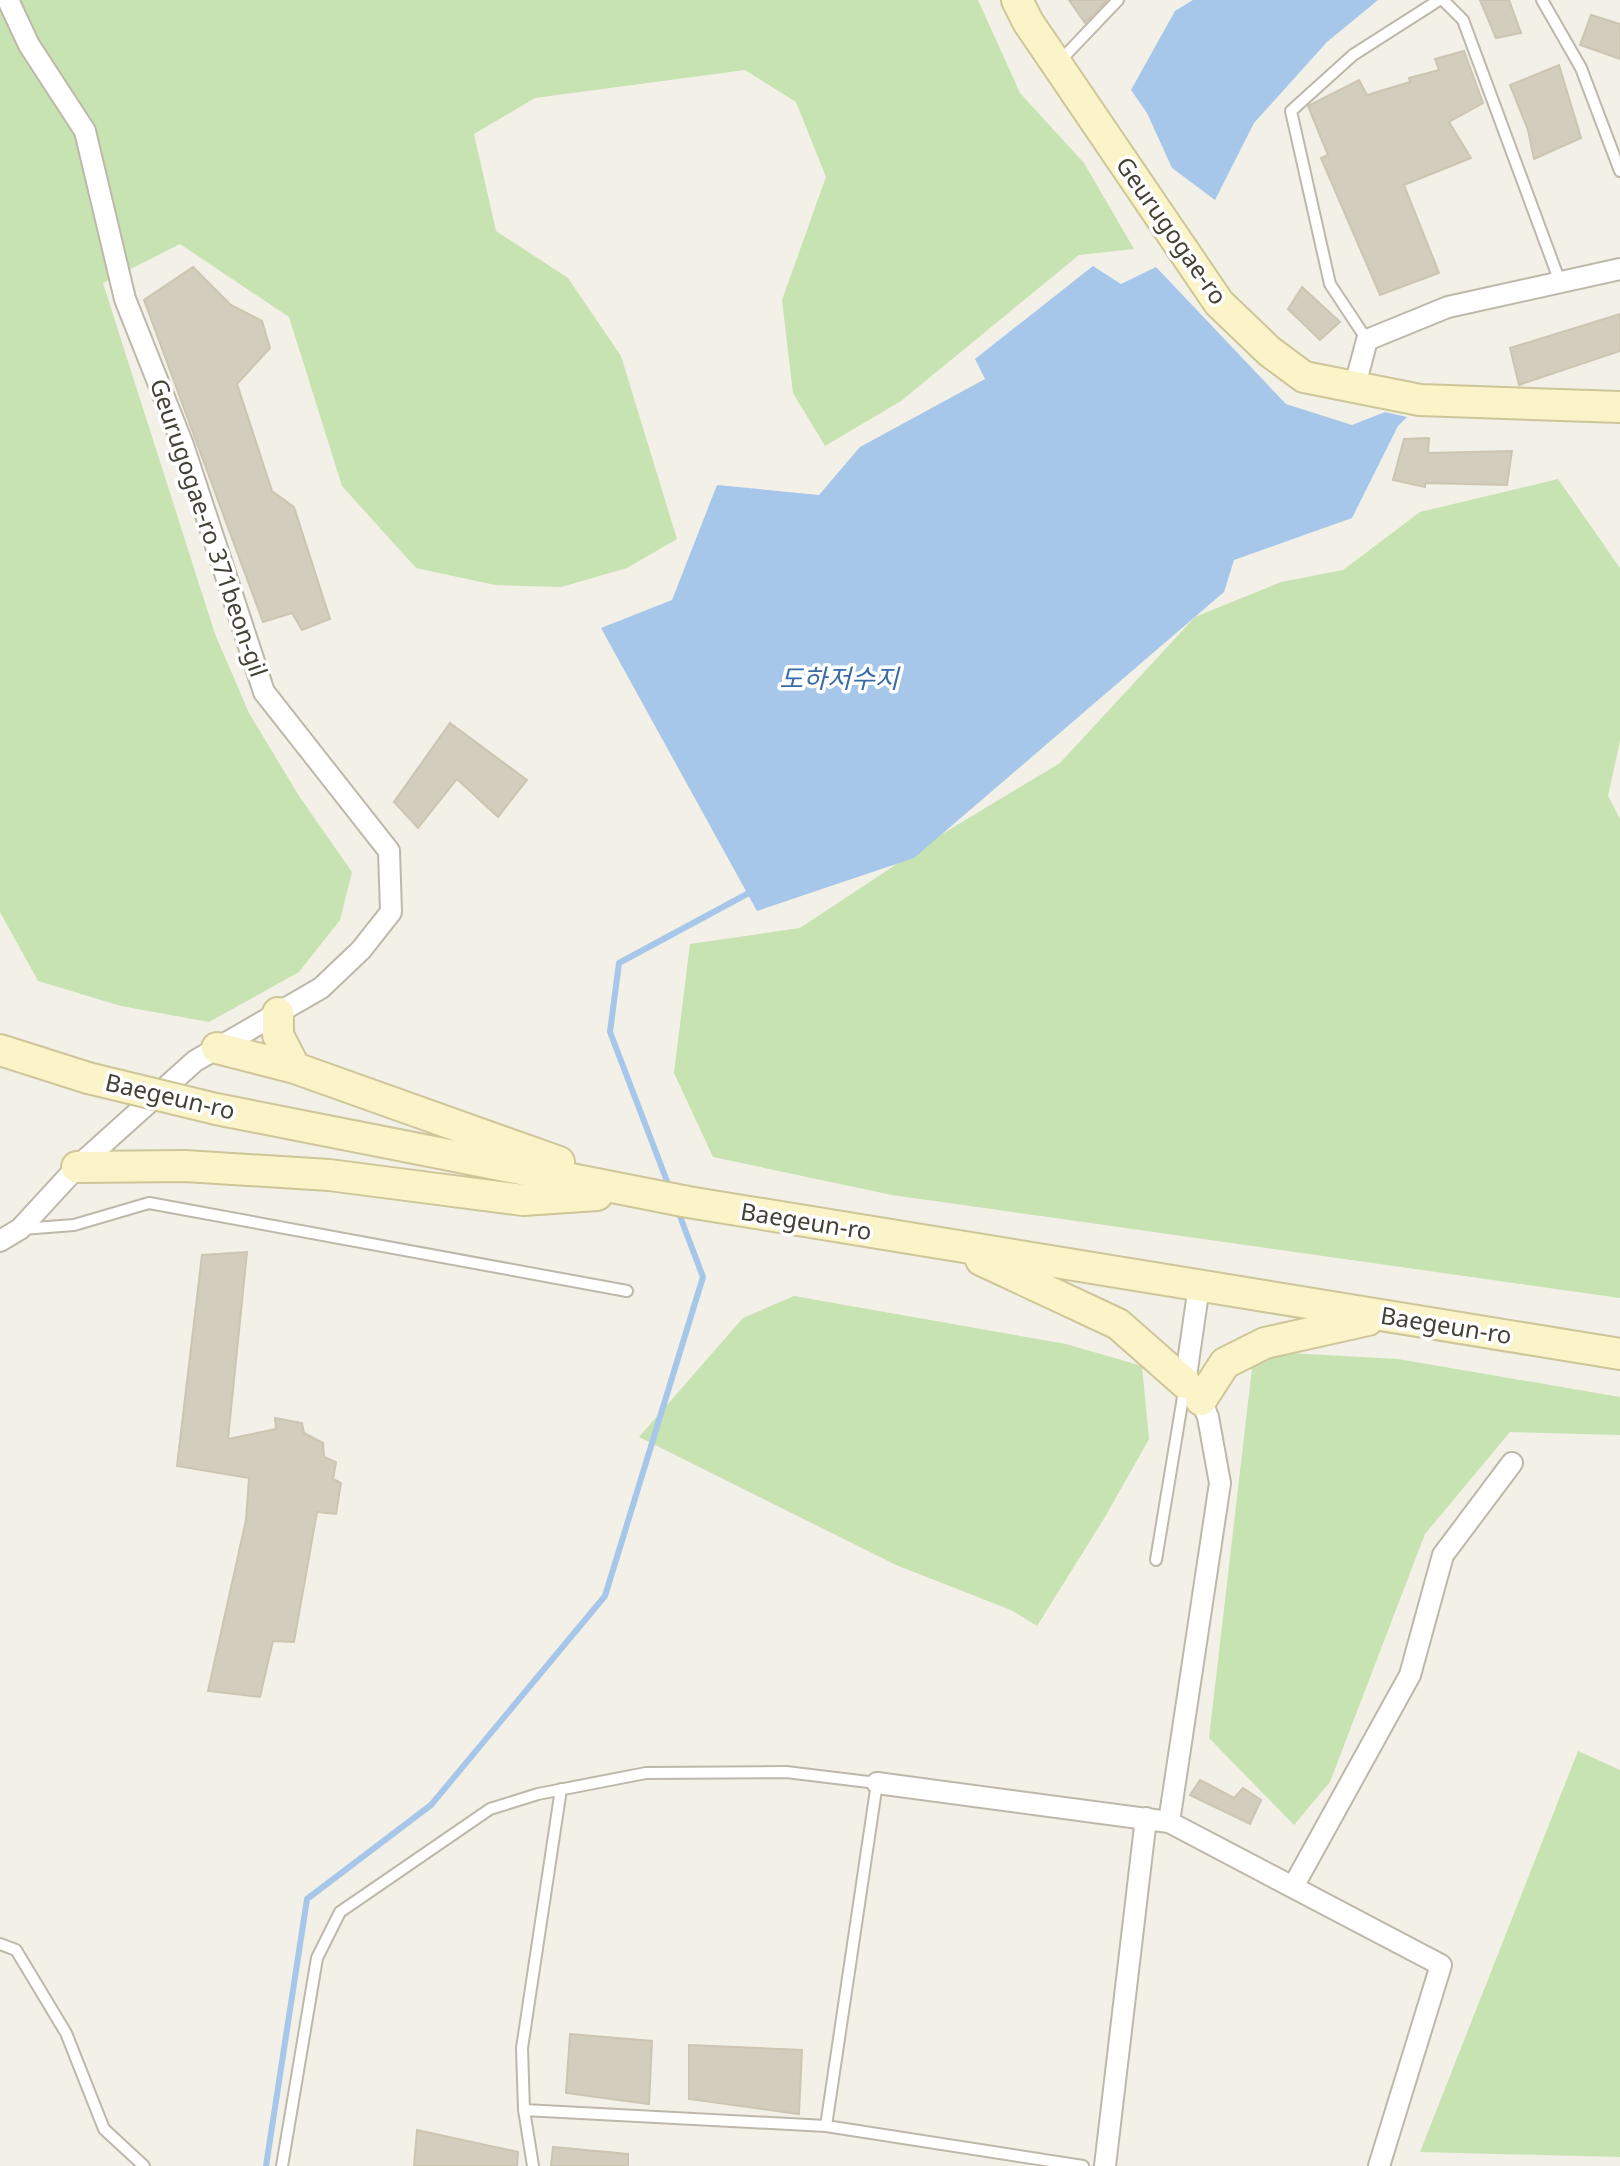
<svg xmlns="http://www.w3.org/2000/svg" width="1620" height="2166" viewBox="0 0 1620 2166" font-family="'Noto Sans','Noto Sans KR',sans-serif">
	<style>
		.green { fill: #c8e3b2 }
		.water { fill: #a7c7ea }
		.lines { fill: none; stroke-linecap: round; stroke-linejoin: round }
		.stream { stroke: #a7c7ea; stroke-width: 6 }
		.building { fill: #d3cdbd; stroke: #cdc5b1; stroke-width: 2 }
		.lane-casing { stroke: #bdb8aa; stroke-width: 14 }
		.street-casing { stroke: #bdb8aa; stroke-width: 24 }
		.secondary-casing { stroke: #cec699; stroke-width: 34 }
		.lane { stroke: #fff; stroke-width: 10 }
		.street { stroke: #fff; stroke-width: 20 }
		.secondary { stroke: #faf4c8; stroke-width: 30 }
		.secondary-bridge-casing { stroke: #cec699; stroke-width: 34; stroke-linecap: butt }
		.secondary-bridge { stroke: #faf4c8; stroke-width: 30 }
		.labels { text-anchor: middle; stroke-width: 7; stroke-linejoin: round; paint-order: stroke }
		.street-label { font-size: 24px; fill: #444036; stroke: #fff }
		.water-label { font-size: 26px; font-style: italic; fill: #386ca8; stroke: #fff }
	</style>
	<rect width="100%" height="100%" fill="#f2f0e7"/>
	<!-- green -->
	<path class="green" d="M0,0H978L1020,93L1084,163L1134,249L1079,255L901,401L825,446L793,393L782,300L826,177L796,102L745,70L535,98L474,134L496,231L568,278L621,356L677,539L627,568L561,587L495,585L416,568L342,486L289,317L180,244L103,283L215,634L249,713L299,796L352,872L340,920L299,972L209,1022L121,1006L38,981L0,912Z
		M1558,479L1620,568V741L1608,796L1620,819V1298L892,1195L713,1157L674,1073L690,944L800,928L939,836L1060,763L1195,617L1281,582L1343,570L1420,512Z
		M794,1296L1066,1344L1142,1366L1149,1439L1105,1517L1037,1626L1011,1610L896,1565L639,1437L743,1318Z
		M1254,1351L1398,1359L1620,1397V1435L1510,1432L1425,1534L1330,1782L1294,1825L1209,1738Z
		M1578,1751L1620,1770V2157L1420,2152Z"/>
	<!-- water -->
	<path class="water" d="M1193,0H1378L1327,42L1254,123L1215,200L1172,168L1147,113L1131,90L1175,11Z
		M1093,266L1121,284L1156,267L1286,404L1352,425L1385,412L1407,417L1398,426L1352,518L1234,560L1224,592L914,858L757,911L601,628L672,600L717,485L819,495L860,447L985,379L975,359Z"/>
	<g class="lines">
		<!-- stream -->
		<path class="stream" d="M670,1189L610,1032L619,963L747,894
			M266,2166L307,1899L431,1805L605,1596L703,1277L678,1211"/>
	</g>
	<!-- building -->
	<path class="building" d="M1069,0H1107L1085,23Z
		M1480,0H1509L1521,33L1496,38Z
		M1591,15L1620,24V59L1580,45Z
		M1464,51L1483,103L1449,122L1471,158L1404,185L1439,273L1380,295L1321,158L1328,155L1308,106L1359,80L1367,95L1410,82L1409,78L1439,70L1435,59Z
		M1559,65L1581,138L1534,159L1528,130L1510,85Z
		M193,267L231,305L262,321L270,348L237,384L272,491L294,507L330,619L302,630L292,613L263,622L144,300Z
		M1302,287L1340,322L1320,340L1288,309Z
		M1620,314V351L1519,385L1510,348Z
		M1429,438L1428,453L1512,451L1507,485L1425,483V487L1393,480L1404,439Z
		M450,723L527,780L498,817L457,779L418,828L394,802Z
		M247,1252L228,1439L276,1429L275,1418L302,1423L304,1433L323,1443L324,1457L336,1462L333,1479L341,1483L336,1514L317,1512L294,1642L273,1641L260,1697L208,1691L246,1520L249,1478L177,1466L202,1255Z
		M1200,1780L1234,1798L1243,1788L1261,1800L1250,1824L1190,1795Z
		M570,2034L652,2041L649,2104L566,2093Z
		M689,2045L802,2050L799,2114L689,2099Z
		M417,2130L518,2152L517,2166H414Z
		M553,2147L628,2154V2166H551Z"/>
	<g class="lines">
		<defs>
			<path id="lane" d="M1443,0L1463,20L1560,282
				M1542,0L1581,68L1620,171
				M1058,63L1118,0
				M1367,340L1330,284L1291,111L1353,55L1439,0
				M22,1229L74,1225L149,1203L627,1291
				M1156,1560L1185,1385
				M0,1944L16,1950L66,2033L104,2129L144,2166
				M524,2110L826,2126L1083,2166
				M282,2166L317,1958L340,1912L490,1809L538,1794L646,1773L786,1772L877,1783L826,2126
				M533,2166L524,2110L522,2048L561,1789"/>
			<path id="street" d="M1354,389L1367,340L1448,307L1620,269
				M0,1241L20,1229L77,1167L195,1061L321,988L361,950L391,912L389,851L264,692L183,445L125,299L85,131L29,45L8,0
				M877,1783L1169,1822L1441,1965L1379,2166
				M1169,1822L1220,1483L1208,1417L1201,1400L1185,1383L1199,1286
				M1294,1885L1410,1675L1443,1555L1512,1463
				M1105,2166L1146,1818"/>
			<path id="secondary" d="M1017,0L1028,22L1219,303L1269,351L1304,377L1420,400L1620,407
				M278,1013V1035L295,1068
				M217,1048L295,1068L559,1162
				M0,1050L88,1078
				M216,1109L688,1202L1620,1354
				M77,1167L185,1166L329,1175L523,1200L597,1195
				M981,1260L1118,1324L1185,1383
				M1201,1400L1225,1363L1265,1343L1368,1320"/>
		</defs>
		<!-- lane casing -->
		<use href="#lane" class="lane-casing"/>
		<!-- street casing -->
		<use href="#street" class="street-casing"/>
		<!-- secondary casing -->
		<use href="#secondary" class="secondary-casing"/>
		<!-- lane -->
		<use href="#lane" class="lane"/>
		<!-- street -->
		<use href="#street" class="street"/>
		<!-- secondary -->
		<use href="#secondary" class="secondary"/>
		<defs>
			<path id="secondary-bridge" d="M88,1078L216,1109"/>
		</defs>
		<!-- secondary-bridge casing -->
		<use href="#secondary-bridge" class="secondary-bridge-casing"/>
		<!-- secondary-bridge -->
		<use href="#secondary-bridge" class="secondary-bridge"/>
	</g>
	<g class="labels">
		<!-- street labels -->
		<g class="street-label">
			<text transform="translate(1171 231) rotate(55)" y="8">Geurugogae-ro</text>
			<text transform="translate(208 528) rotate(71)" y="8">Geurugogae-ro 371beon-gil</text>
			<text transform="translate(170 1097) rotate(13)" y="8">Baegeun-ro</text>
			<text transform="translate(806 1222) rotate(9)" y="8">Baegeun-ro</text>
			<text transform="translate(1446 1326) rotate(9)" y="8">Baegeun-ro</text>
		</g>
		<!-- water labels -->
		<g class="water-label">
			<text x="839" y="688">도하저수지</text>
		</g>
	</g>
</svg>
